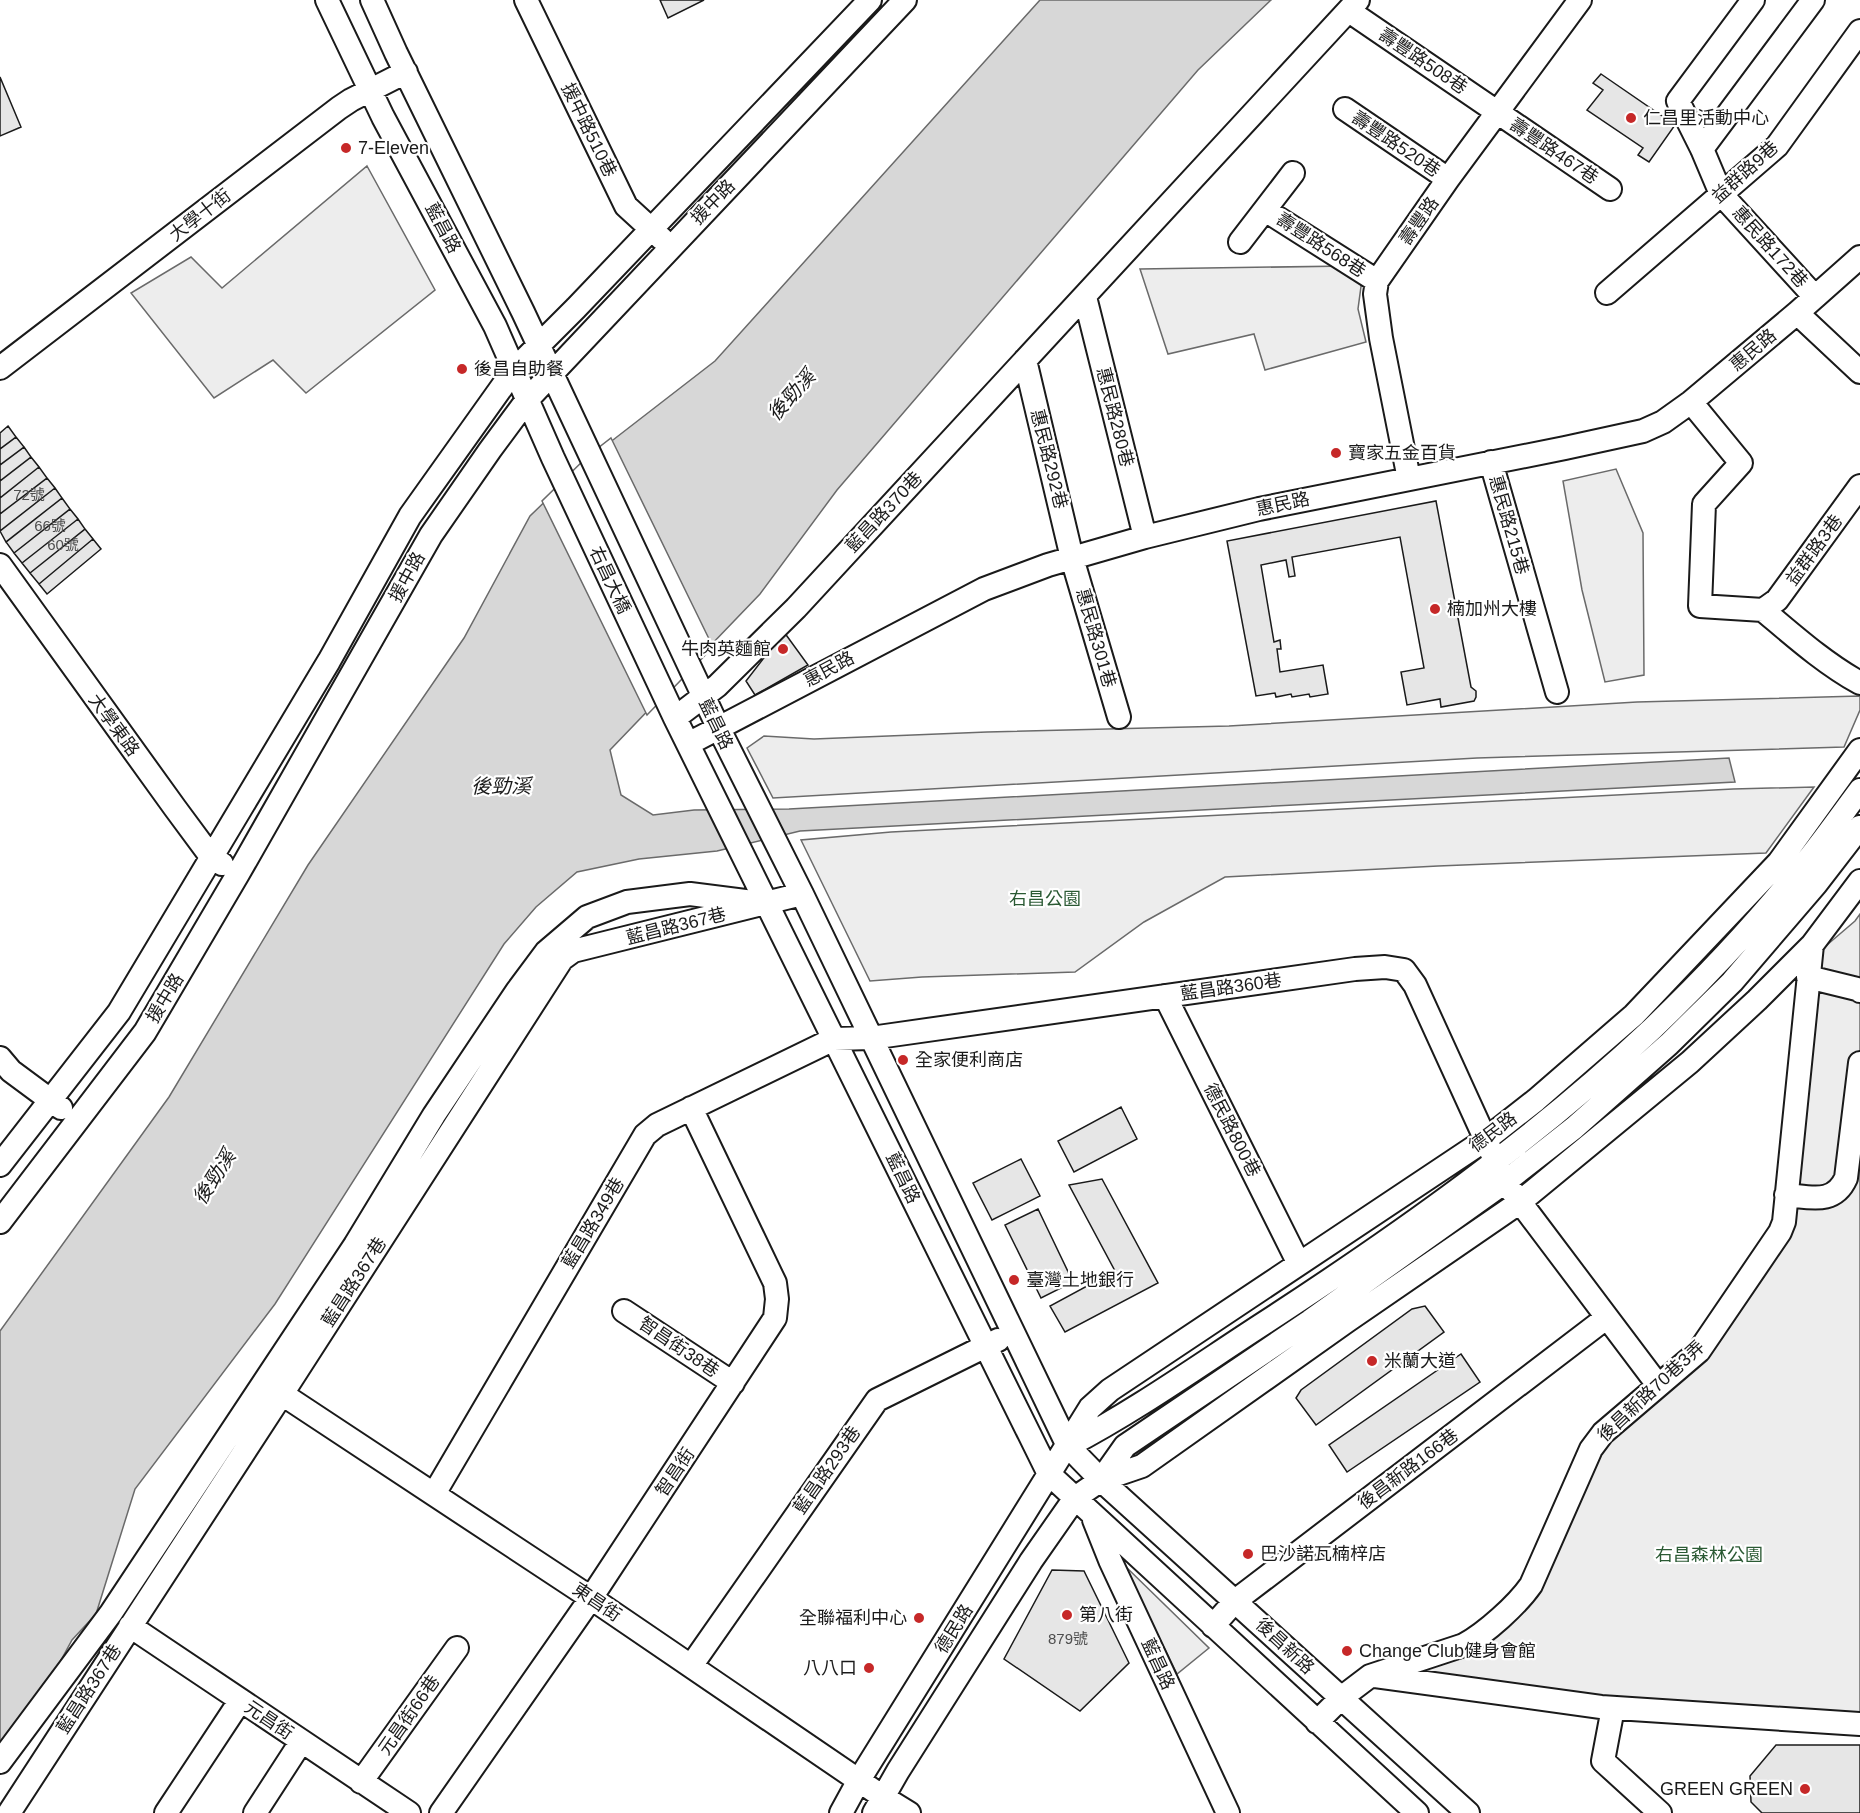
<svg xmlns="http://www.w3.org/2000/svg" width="1860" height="1813" viewBox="0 0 1860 1813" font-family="Arial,'Noto Sans TC',sans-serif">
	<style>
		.built { fill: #ededed; stroke: #6a6a6a; stroke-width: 1.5 }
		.water { fill: #d7d7d7; stroke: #6a6a6a; stroke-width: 1.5 }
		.pier { fill: #fff; stroke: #6a6a6a; stroke-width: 1.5 }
		.building { fill: #e6e6e6; stroke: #1a1a1a; stroke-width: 1.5 }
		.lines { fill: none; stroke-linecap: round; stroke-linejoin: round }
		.minor-casing { stroke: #1a1a1a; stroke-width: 26 }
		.minor { stroke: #fff; stroke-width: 22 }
		.poi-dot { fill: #c62828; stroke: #fff; stroke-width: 2 }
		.labels { text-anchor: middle; stroke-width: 4.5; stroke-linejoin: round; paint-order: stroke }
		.number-label { font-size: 15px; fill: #4d4d4d }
		.street-label { font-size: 18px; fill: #1a1a1a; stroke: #fff }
		.poi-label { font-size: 18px; fill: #1a1a1a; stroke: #fff; text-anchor: start }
		.park-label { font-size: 18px; fill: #2b5a34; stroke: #fff }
		.water-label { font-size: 20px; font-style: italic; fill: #1a1a1a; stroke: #fff }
	</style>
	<rect width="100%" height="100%" fill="#fff"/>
	<!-- built -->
	<path class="built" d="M367,166L435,290L306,393L273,360L214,398L131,293L191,257L222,288Z
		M1348,266L1362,279L1358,309L1366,342L1265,370L1254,334L1168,354L1140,269Z
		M1616,469L1643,533L1644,675L1605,682L1582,590L1563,481Z
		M1860,696V710L1844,747L1477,758L773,798L747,748L764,736L814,739L987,732L1229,726L1637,702Z
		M1814,787L1766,853L1438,866L1225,877L1144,922L1075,972L922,977L870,981L801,840L891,832L1733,789Z
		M1860,914V1715L1609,1701L1390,1665L1477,1626L1524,1584L1601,1433L1723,1330L1785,1220L1807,962L1855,921Z
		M1123,1564L1209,1648L1177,1674Z"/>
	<!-- water -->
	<path class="water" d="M1040,0H1271L1198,70L837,490L760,594L610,750L621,795L653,815L694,810L789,809L1729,758L1735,782L800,831L717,851L639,859L577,872L536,907L504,944L275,1304L135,1489L96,1614L72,1640L35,1708L0,1752V1331L169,1097L308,865L464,638L530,516L591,457L715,361Z"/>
	<!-- pier -->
	<path class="pier" d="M611,438L713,647L647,715L542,501L589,455Z"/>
	<!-- building -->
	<path class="building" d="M660,0H704L668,18Z
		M1601,74L1675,125L1649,162L1638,155L1643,148L1587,110L1603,90L1593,83Z
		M0,77L21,127L0,136Z
		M8,426L16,437L0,449V433Z
		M16,437L24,447L0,465V449Z
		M24,447L31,457L0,481V465Z
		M31,457L39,467L0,498V481Z
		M39,467L47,478L0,514V498Z
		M47,478L55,488L0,531V514Z
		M55,488L62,498L6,542L0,531Z
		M62,498L70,509L14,553L6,542Z
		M1436,501L1471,687L1476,691V697L1474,701L1441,707L1440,699L1407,705L1401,672L1424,668L1400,537L1292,557L1295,576L1289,577L1286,560L1261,565L1274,642L1280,640L1281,649H1277L1280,672L1323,665L1328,694L1310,697L1309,694L1292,697L1291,694L1276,697L1275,693L1256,696L1227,541Z
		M70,509L78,519L22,563L14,553Z
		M78,519L85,529L30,573L22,563Z
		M85,529L93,539L39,584L30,573Z
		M93,539L101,549L47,594L39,584Z
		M784,632L808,665L755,695L746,681Z
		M1121,1107L1137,1139L1074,1172L1058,1141Z
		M1021,1159L1040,1196L992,1220L973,1183Z
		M1102,1179L1158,1283L1065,1332L1050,1306L1115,1271L1069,1185Z
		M1038,1209L1073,1282L1041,1298L1005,1225Z
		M1425,1306L1444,1332L1316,1425L1296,1398L1301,1390L1412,1309Z
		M1461,1354L1480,1382L1347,1472L1329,1445Z
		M1052,1570L1084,1571L1129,1663L1080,1711L1004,1659Z
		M1776,1745H1860V1813H1762L1751,1802L1750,1776Z"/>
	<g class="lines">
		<defs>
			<path id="minor" d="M327,0L383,117L495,326L553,458L675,718L1049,1474L1417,1813
				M372,0L396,53L523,312L718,727L802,894L1068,1446L1101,1480L1468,1813
				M526,0L626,206L662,239
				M1753,0L1678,101L1702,149L1721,194L1815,297
				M1349,11L1610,189
				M1345,109L1448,179
				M1702,149L1813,0
				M1265,210L1377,281
				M1240,242L1293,173
				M1607,293L1777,146L1860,31
				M1085,297L1145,537
				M1797,313L1860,372
				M1025,360L1072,558L1119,717
				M0,368L339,108L351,100L406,72
				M1691,402L1741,463L1704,504L1700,606L1763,610
				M1491,462L1557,692
				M1409,479L1381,338L1375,294L1377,281L1448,179L1580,0
				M0,565L175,808L212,858L222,864
				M1763,610L1777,600L1860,486
				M1763,610C1794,636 1824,663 1860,683
				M675,718L717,686L796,608L1358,0
				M688,744L984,589L1048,565L1145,537L1259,509L1565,448L1643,431L1663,422L1691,402L1797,313L1860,257
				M1808,977L1857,989L1860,991
				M1165,996L1299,1264
				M0,1058L11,1071L61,1108
				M0,1165L119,1012L329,661L410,516L514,370L576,308L870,0
				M1786,1195C1811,1197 1834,1205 1846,1178L1860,1063
				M0,1222L145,1032L238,874L431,535L490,450L527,400L905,0
				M624,1311L733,1383
				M282,1394L591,1598L883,1797L909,1813
				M1068,1446C1137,1410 1201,1364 1266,1322C1401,1234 1534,1140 1652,1029C1702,981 1753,927 1797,873C1819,847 1839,818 1860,790
				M1101,1480L1125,1446L1310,1321L1505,1182L1574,1128L1669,1044L1732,982L1816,884L1860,827
				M434,1494L645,1135L657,1125L834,1039L871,1038L1355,969L1385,967L1404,970L1415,985L1505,1182L1658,1385
				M1094,1520L1110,1560L1228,1813
				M130,1626L409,1813
				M1213,1626L1235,1601L1606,1318
				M691,1666L877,1400L998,1340
				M1375,1676L1601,1707L1860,1724
				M1613,1708L1603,1761L1660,1813
				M1317,1722L1341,1698L1370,1676L1464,1645C1486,1633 1517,1605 1531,1585L1591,1449L1603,1433L1699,1351L1780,1232L1784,1222L1812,945
				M0,1762L111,1613L355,1245L434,1115L517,991L546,952L587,917L627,902L690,894L753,902
				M361,1782L457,1648
				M9,1813L282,1394L562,959L573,951L802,894
				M166,1813L240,1701
				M255,1813L301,1742
				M441,1813L591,1598L775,1318L777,1299L775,1283L691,1108
				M841,1813L859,1780L1090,1408L1110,1390L1485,1140L1536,1100L1634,1015L1779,862L1860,750
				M874,1813L898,1771L1031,1561L1075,1498L1101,1480L1142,1466L1347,1321L1520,1202L1690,1062L1757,1000L1812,945L1860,881"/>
		</defs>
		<!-- minor casing -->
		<use href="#minor" class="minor-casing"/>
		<!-- minor -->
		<use href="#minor" class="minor"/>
	</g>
	<!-- markers -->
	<g class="poi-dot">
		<circle cx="1631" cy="118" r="6"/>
		<circle cx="346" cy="148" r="6"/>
		<circle cx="462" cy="369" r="6"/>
		<circle cx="1336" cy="453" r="6"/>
		<circle cx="1435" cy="609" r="6"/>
		<circle cx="783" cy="649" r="6"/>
		<circle cx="903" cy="1060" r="6"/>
		<circle cx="1014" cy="1280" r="6"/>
		<circle cx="1372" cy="1361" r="6"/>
		<circle cx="1248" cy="1554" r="6"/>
		<circle cx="1067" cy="1615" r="6"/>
		<circle cx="919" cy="1618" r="6"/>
		<circle cx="1347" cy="1651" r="6"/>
		<circle cx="869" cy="1668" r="6"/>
		<circle cx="1805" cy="1789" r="6"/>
	</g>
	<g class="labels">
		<!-- number labels -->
		<g class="number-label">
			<text x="29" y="500">72號</text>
			<text x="50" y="531">66號</text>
			<text x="63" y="550">60號</text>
			<text x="1068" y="1644">879號</text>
		</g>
		<!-- street labels -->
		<g class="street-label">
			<text transform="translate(1423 61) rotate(34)" y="6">壽豐路508巷</text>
			<text transform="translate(589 130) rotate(64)" y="6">援中路510巷</text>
			<text transform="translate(1396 144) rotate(34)" y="6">壽豐路520巷</text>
			<text transform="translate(1554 151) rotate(34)" y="6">壽豐路467巷</text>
			<text transform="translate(1745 172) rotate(-42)" y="6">益群路9巷</text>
			<text transform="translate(713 202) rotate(-46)" y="6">援中路</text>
			<text transform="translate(200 215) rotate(-38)" y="6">大學十街</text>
			<text transform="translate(1419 221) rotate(-55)" y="6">壽豐路</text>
			<text transform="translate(443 228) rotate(62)" y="6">藍昌路</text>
			<text transform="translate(1321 245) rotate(33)" y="6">壽豐路568巷</text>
			<text transform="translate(1770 247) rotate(48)" y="6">惠民路172巷</text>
			<text transform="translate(1753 350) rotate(-40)" y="6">惠民路</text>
			<text transform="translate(1115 417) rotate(76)" y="6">惠民路280巷</text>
			<text transform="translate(1049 459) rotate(76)" y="6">惠民路292巷</text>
			<text transform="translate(1283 504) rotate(-12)" y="6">惠民路</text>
			<text transform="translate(884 512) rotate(-47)" y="6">藍昌路370巷</text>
			<text transform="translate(1509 525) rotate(74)" y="6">惠民路215巷</text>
			<text transform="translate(1814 550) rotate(-54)" y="6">益群路3巷</text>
			<text transform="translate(407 577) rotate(-61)" y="6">援中路</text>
			<text transform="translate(610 580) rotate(65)" y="6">右昌大橋</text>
			<text transform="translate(1096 638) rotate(74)" y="6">惠民路301巷</text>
			<text transform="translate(829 669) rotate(-28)" y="6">惠民路</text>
			<text transform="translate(716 724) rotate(64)" y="6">藍昌路</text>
			<text transform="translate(114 725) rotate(54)" y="6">大學東路</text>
			<text transform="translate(676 926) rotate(-14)" y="6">藍昌路367巷</text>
			<text transform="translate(1231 987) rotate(-8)" y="6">藍昌路360巷</text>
			<text transform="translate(165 998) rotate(-59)" y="6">援中路</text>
			<text transform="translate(1232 1130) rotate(63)" y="6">德民路800巷</text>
			<text transform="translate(1493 1132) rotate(-37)" y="6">德民路</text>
			<text transform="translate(903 1178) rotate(64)" y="6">藍昌路</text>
			<text transform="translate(593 1223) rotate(-59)" y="6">藍昌路349巷</text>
			<text transform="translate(354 1282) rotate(-57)" y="6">藍昌路367巷</text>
			<text transform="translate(679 1347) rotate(34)" y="6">智昌街38巷</text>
			<text transform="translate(1651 1391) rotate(-43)" y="6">後昌新路70巷3弄</text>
			<text transform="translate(1408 1469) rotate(-37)" y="6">後昌新路166巷</text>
			<text transform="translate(827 1470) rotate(-55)" y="6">藍昌路293巷</text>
			<text transform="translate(675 1472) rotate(-56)" y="6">智昌街</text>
			<text transform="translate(597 1602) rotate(34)" y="6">東昌街</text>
			<text transform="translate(954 1629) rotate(-58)" y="6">德民路</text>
			<text transform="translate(1285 1646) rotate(43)" y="6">後昌新路</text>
			<text transform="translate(1158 1664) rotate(65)" y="6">藍昌路</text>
			<text transform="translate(89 1689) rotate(-57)" y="6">藍昌路367巷</text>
			<text transform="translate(409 1715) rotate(-55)" y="6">元昌街66巷</text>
			<text transform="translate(269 1720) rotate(34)" y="6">元昌街</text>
		</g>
		<!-- poi labels -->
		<g class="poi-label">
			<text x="1643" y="124">仁昌里活動中心</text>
			<text x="358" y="154">7-Eleven</text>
			<text x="474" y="375">後昌自助餐</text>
			<text x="1348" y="459">寶家五金百貨</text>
			<text x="1447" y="615">楠加州大樓</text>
			<text x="771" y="655" text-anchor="end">牛肉英麵館</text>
			<text x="915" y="1066">全家便利商店</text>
			<text x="1026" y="1286">臺灣土地銀行</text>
			<text x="1384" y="1367">米蘭大道</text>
			<text x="1260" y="1560">巴沙諾瓦楠梓店</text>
			<text x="1079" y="1621">第八街</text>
			<text x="907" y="1624" text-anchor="end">全聯福利中心</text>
			<text x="1359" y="1657">Change Club健身會館</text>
			<text x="857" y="1674" text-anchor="end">八八口</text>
			<text x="1793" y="1795" text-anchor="end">GREEN GREEN</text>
		</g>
		<!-- park labels -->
		<g class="park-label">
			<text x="1045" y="905">右昌公園</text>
			<text x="1709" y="1561">右昌森林公園</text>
		</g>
		<!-- water labels -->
		<g class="water-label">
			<text transform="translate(791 395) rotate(-48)" y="7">後勁溪</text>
			<text x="501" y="793">後勁溪</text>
			<text transform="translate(214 1177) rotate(-57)" y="7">後勁溪</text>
		</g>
	</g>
</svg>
